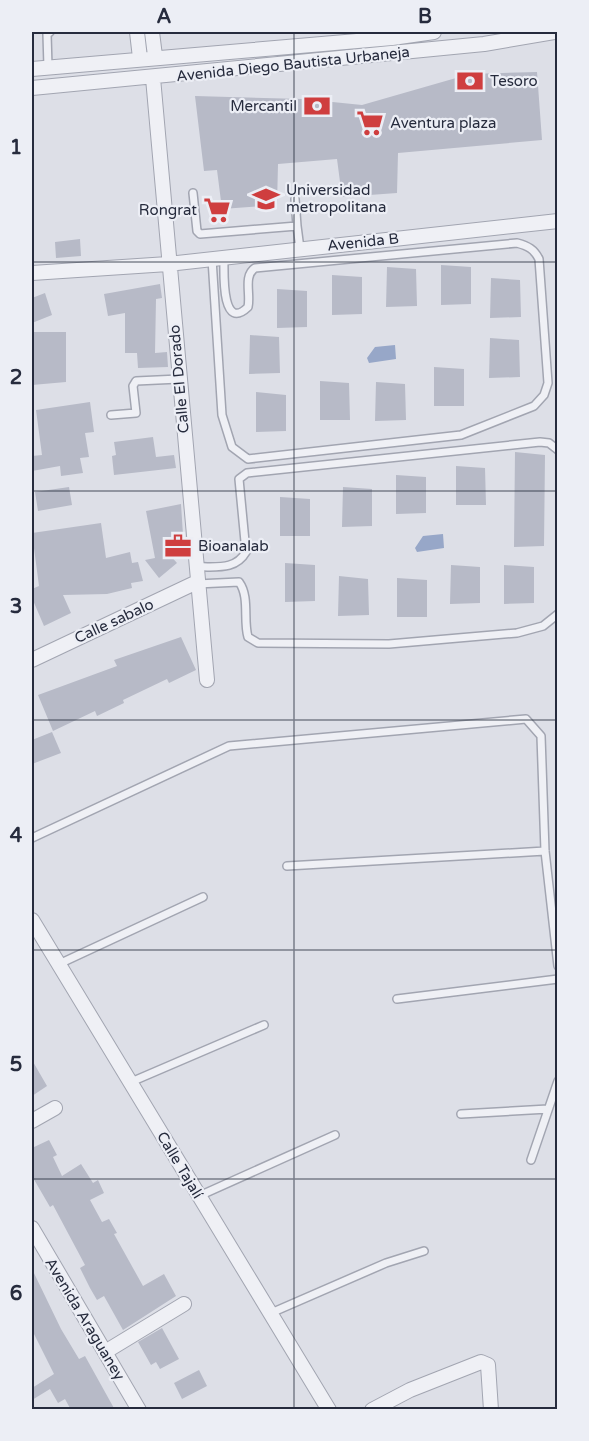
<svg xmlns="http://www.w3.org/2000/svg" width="589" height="1441" viewBox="0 0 589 1441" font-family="'Varela Round',sans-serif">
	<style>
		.water { fill: #97a7c8 }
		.building { fill: #b7bac7 }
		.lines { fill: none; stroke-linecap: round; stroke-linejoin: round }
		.lane-casing { stroke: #a2a5b1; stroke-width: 10 }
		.street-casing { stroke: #a2a5b1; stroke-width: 16 }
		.lane { stroke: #eff0f5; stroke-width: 7 }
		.street { stroke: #eff0f5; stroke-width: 14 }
		.grid { fill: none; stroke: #262b3d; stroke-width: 1.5; stroke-opacity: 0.55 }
		.labels { text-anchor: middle; stroke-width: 4.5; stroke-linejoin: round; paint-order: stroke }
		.street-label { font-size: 15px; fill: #262b3d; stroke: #eceef5 }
		.poi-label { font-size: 15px; fill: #262b3d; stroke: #eceef5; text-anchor: start }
		.neatline { fill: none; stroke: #262b3d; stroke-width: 2 }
		.grid-label { font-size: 20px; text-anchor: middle; font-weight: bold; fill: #262b3d }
	</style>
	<rect width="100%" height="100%" fill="#dddfe7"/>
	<!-- water -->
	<path class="water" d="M395,345L396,359L369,363L367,358L375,347Z
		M443,534L444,548L417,552L415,548L423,536Z"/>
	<!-- building -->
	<path class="building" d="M537,72L542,140L398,153L397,193L342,197L337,159L278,164L277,205L222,209L217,170L204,171L195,96L303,99L362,105L470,74Z
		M80,239L81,256L56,258L55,242Z
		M441,265L471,267V304L441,305Z
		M387,267L416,269L417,306L386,307Z
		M332,275L362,277V314L332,315Z
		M491,278L520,280L521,317L490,318Z
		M160,284L162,298L156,299L155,353L167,352L168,367L138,368L137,353H125V313L108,316L104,294Z
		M277,289L307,291V327L277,328Z
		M45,293L52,315L32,323V298Z
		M32,332H66V382L32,385Z
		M250,335L279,337L280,373L249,374Z
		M490,338L519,340L520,377L489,378Z
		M434,367L464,369V406H434Z
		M320,381L349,383L350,420H320Z
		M376,382L405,384L406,420L375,421Z
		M256,392L286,395V431L256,432Z
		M90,402L94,432L85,433L89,457L80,458L83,473L61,476L60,466L32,471V456L42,455L36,410Z
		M153,437L156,457L174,455L176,468L114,475L112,456L116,455L114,442Z
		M515,452L545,455L544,546L514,547Z
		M456,466L485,468L486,505H456Z
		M396,475L426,477V513L396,514Z
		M69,487L72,505L38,511L35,492Z
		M343,487L372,489V526L342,527Z
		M280,497L310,499V536H280Z
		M181,504L184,550L168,553L177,563L159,578L145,560L155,558L146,511Z
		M101,523L106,558L130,552L132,563L138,562L143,581L131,583L132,588L107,594L63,595L71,613L44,626L32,598V589L39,586L32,533Z
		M285,563L315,565V601L285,602Z
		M451,565L480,567V603L450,604Z
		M504,565L534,567V603L504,604Z
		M339,576L368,579L369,615L338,616Z
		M397,578L427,580V617H397Z
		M181,637L196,670L169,683L167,679L123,700L124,703L97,716L95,711L53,731L38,695L117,666L114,660Z
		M52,732L61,753L32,764V740Z
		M32,1060L47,1086L32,1096Z
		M49,1140L57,1155L53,1157L62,1176L81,1164L93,1183L98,1180L104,1193L90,1200L102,1222L109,1219L117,1233L114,1234L143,1286L164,1274L176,1296L123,1330L104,1296L97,1300L90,1288L80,1268L85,1265L53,1205L50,1207L32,1176V1148Z
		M32,1269L61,1329L79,1359L85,1356L115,1410H71L65,1399L58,1403L50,1389L32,1400V1388L54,1374L32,1330Z
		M162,1328L179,1359L160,1369L156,1362L151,1365L138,1342Z
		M199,1370L207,1386L182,1399L174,1383Z"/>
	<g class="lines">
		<defs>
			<path id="lane" d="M48,67L47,34L50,32
				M193,193L197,231L200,234L297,226L300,249
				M295,199L297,226
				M212,259L222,415L232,447L248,459L461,435L534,406L544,395L548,383L539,259C534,249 528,246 517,243L255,268C243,276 251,294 248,307C221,333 224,271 224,258
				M111,415L136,413L133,386L136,381L179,379
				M196,567C215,566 235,571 246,552L239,479L247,473L540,442L549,443L558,450
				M197,584L239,582C250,597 243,620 248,637L258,643L389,644L517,633L543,626L558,614
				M32,838L229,746L526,719L541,736L545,851L558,966
				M287,866L545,851
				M59,964L203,897
				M397,999L558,979
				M131,1082L264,1025
				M461,1114L548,1109
				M531,1160L558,1081
				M199,1196L335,1135
				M271,1313L386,1263L424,1251"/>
			<path id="street" d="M137,32L140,58
				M152,32L155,56
				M32,69L392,38L434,32
				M153,78L207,680
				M32,88L484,44L554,32
				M32,273L168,264L558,221
				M32,660L197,582
				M32,920L329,1410
				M32,1121L55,1108
				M32,1228L139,1410
				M105,1352L184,1304
				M372,1410L410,1390L481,1362L488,1365L491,1410"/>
		</defs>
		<!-- lane casing -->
		<use href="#lane" class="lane-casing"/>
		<!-- street casing -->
		<use href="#street" class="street-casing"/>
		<!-- lane -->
		<use href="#lane" class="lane"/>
		<!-- street -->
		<use href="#street" class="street"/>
	</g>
	<!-- grid -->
	<path class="grid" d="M294,32V1410M32,262H558M32,491H558M32,720H558M32,950H558M32,1179H558"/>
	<!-- icons -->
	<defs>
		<symbol id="bank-bare" viewBox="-9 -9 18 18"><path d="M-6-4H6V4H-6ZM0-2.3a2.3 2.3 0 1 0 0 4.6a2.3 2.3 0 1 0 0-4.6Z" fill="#cf3e3f" stroke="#eceef5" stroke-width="2.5" paint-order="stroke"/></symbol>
		<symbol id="supermarket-bare" viewBox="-9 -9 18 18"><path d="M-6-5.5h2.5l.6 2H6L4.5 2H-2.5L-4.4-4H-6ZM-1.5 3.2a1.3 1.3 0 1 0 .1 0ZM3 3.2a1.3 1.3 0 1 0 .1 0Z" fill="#cf3e3f" stroke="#eceef5" stroke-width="2.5" paint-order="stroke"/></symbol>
		<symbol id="university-bare" viewBox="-9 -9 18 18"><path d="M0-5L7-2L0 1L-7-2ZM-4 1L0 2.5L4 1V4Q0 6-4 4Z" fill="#cf3e3f" stroke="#eceef5" stroke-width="2.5" paint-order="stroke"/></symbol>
		<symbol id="office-bare" viewBox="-9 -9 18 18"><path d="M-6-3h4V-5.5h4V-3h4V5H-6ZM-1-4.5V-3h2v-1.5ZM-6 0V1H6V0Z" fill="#cf3e3f" stroke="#eceef5" stroke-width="2.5" paint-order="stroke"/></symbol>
	</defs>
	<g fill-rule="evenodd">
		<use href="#bank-bare" x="451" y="62" width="38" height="38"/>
		<use href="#bank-bare" x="298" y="87" width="38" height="38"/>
		<use href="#supermarket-bare" x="351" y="104" width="38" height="38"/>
		<use href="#university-bare" x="247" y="180" width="38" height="38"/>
		<use href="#supermarket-bare" x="198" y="191" width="38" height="38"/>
		<use href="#office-bare" x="159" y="527" width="38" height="38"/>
	</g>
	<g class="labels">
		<!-- street labels -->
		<g class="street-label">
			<text transform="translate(293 64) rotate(-6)" y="5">Avenida Diego Bautista Urbaneja</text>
			<text transform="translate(363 242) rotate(-6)" y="5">Avenida B</text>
			<text transform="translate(179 379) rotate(-95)" y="5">Calle El Dorado</text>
			<text transform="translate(114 621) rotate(-25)" y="5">Calle sabalo</text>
			<text transform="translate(180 1165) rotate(59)" y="5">Calle Tajalí</text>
			<text transform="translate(85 1319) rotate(59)" y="5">Avenida Araguaney</text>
		</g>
		<!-- poi labels -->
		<g class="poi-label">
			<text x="490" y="86">Tesoro</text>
			<text x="297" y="111" text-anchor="end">Mercantil</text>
			<text x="390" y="128">Aventura plaza</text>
			<text x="286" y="195">Universidad<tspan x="286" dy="17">metropolitana</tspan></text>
			<text x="197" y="215" text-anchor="end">Rongrat</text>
			<text x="198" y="551">Bioanalab</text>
		</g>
	</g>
	<!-- border -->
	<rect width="589" height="1441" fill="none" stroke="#eceef5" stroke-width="66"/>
	<rect x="33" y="33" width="523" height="1375" class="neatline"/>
	<g class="grid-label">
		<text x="164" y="23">A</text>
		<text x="425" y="23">B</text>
		<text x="16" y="154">1</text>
		<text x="16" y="384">2</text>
		<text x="16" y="613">3</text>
		<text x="16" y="842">4</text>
		<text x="16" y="1071">5</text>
		<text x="16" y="1300">6</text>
	</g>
</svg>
